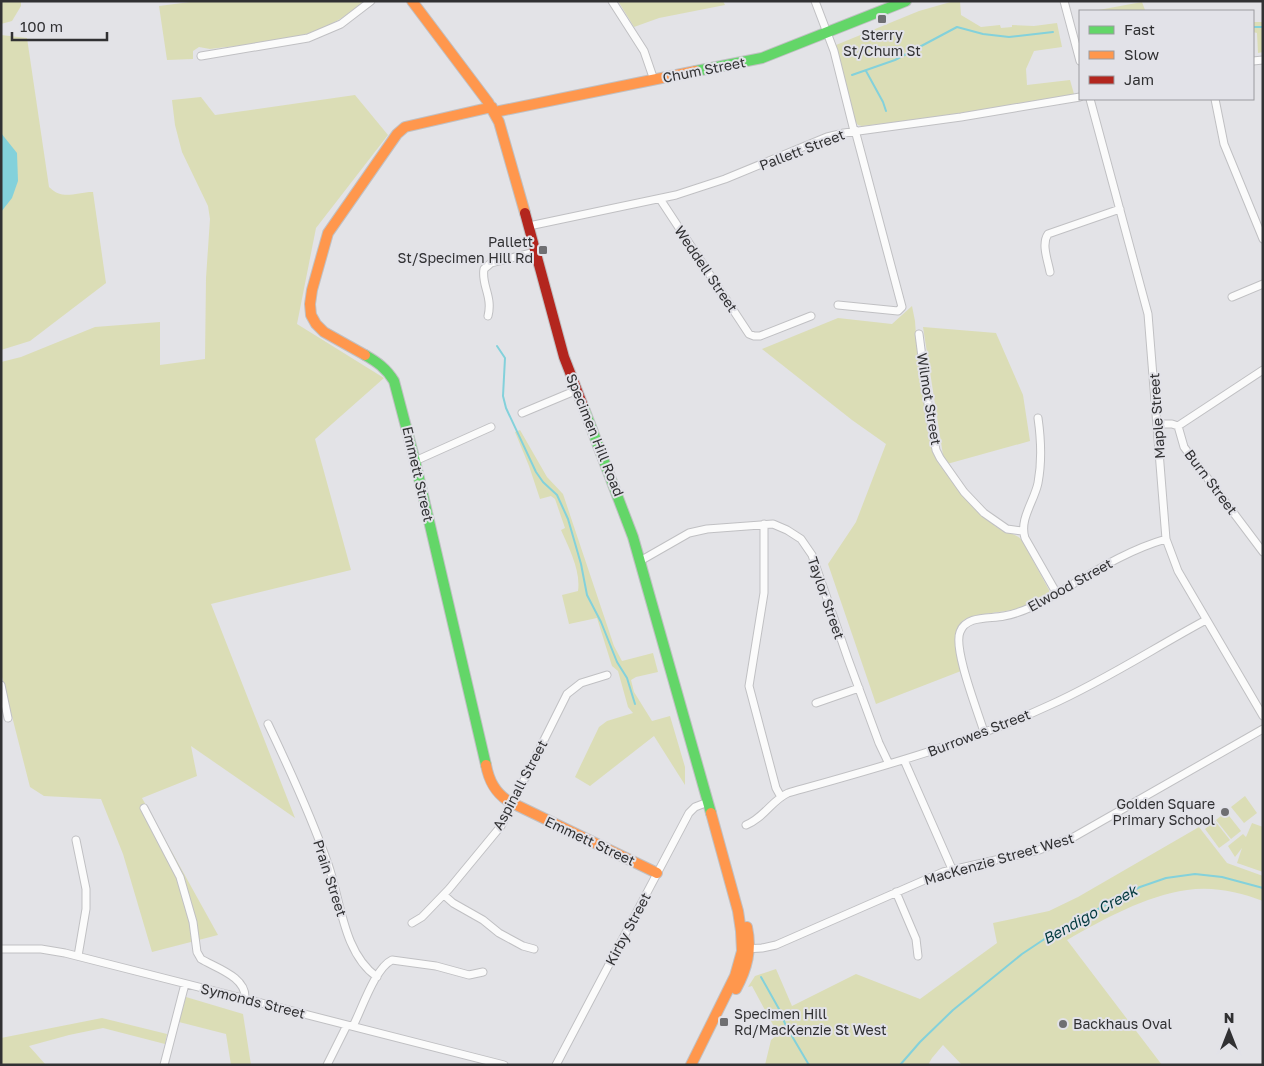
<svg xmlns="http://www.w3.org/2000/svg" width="1264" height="1066" viewBox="0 0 1264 1066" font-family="'Golos Text',sans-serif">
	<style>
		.green { fill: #dbddb6 }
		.water { fill: #83d1db }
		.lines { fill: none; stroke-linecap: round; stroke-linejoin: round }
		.stream { stroke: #83d1db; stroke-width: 2 }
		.street-casing { stroke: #c0c0c3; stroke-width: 9 }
		.fast-casing { stroke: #c0c0c3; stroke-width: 12 }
		.slow-casing { stroke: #c0c0c3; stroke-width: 12 }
		.jam-casing { stroke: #c0c0c3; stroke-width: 12 }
		.street { stroke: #fbfbfb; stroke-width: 7 }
		.fast { stroke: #63d668; stroke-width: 10 }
		.slow { stroke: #ff974d; stroke-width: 10 }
		.jam { stroke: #b3261e; stroke-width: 10 }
		.poi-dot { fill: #6f6f72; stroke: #e2e2e8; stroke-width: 2 }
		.labels { text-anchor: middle; stroke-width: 4; stroke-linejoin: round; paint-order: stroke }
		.poi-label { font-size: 14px; fill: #313133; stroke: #e2e2e8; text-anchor: end }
		.street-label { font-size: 14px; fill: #313133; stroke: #e2e2e8 }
		.water-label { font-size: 15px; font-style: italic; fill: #01383d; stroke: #e2e2e8 }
	</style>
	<rect width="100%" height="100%" fill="#e3e3e7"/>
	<!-- green -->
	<path class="green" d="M1,1H21V6L12,21L1,24Z
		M198,1H365C316,43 271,41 210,49L199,47L193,51V59L167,60L159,6Z
		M618,1H723L725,5L659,18L634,27Z
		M954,1H960L961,15L981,27L1000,25L1001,28L1012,27V25L1034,26L1057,23L1062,47L1034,51L1026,69L1027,85L1070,80L1074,94L958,115L862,126L858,125L855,121L836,45L919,11Z
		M1142,2L1145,10L1155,11H1093Z
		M1253,22H1263V52L1258,53L1257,33L1253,32Z
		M1,35L27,38L49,187C63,201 75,192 93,192L106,283L30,341L1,350Z
		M355,95L388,135L316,228L297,324L384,378L315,439L351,570L211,604L295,818L191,746L197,776L142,798L218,935L152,952L123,854L101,799L44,796L30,787L1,673V362L21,357L95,327L160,322V365L205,359L206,278L210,219L208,206L182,152L175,125L172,100L201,97L215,115Z
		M912,306L915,321L916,335L931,443L936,459L941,467L995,526C1004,533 1014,532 1022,540L1049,590V593C1041,599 1030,605 1021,608C1008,612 971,614 964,620C961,622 958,626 957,629C952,642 958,658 961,671L876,704L828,564L856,522L886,444L852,420L762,349L838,318L892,324Z
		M923,327L996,333L1023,395L1030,441L947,464L943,455Z
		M520,430L547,477L563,494L614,646L622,661L653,653L658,672L636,677L631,680L634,692L652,721L670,716L685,767V785L654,736L590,786L575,777L599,727L607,721L633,713L628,707L618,671L612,666L597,618L569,624L562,595L578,591C581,571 569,548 561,530L565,528L555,499L551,496L540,499L529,466L515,432Z
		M1245,796L1257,813L1244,823L1231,807Z
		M1226,812L1241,831L1231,839L1216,820Z
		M1215,821L1230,840L1219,848L1205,829Z
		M1252,823L1263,827V872L1237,863L1242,848L1235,857L1228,846L1243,834L1246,837Z
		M1199,827L1227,863L1263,876V901C1239,892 1213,886 1187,890C1145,896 1104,919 1067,940L1162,1065H962L943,1045L932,1058L928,1065H765L771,1040L778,1034L752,986L748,987L755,976L776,969L792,1006L856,974L920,999L997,943L993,923L1049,911L1078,897Z
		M186,997L243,1014L251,1065H231L226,1034L179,1022Z
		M102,1018L167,1034L165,1044L103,1028L69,1035L29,1046L46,1065H1V1038Z"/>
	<!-- water -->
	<path class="water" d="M1,133L17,153L18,181L12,198L1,212Z"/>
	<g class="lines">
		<!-- stream -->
		<path class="stream" d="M1253,27H1263
			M866,71L883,102L886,111
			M852,75L895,60L957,27L983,34L1009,37L1053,32
			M497,346L505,358L503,396L506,408L536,472L543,482L557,495L568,519L581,564L587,595L601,622L617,662L627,678L635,704
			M761,977L779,1009L786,1026L809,1065
			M900,1065L920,1042L953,1010L1022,954L1058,930L1140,887L1166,878L1195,874L1222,877L1263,888"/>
		<defs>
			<path id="street" d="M612,1L644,51L654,80
				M815,1L834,51L854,131
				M1064,1L1080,61
				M201,56L308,38L341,24L371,1
				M1253,61L1263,60
				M1090,99L1148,314L1166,539L1178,571L1263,716
				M1215,99L1224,144L1263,239
				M660,199L749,334L754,336H760L811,316
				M529,226L676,195L725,179L827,137L844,133L961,117L1080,97
				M1050,272C1048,261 1041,244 1048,234L1120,209
				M1232,297L1263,284
				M838,305L898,311L902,307L855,130
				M488,316C493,296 481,285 484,269L491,263L535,252
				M919,334L929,411L936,450L940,458L964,492L984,513L1007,529L1022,531
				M522,413L577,390
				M1038,418C1041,439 1042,462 1038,483C1034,502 1019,519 1025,538L1057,594
				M1157,424H1172L1178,426L1184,447L1263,552
				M1178,426L1263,370
				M415,461L491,427
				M764,524V593L749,686L776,788L781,797
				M640,561L689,533L707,529L773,524L787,530L801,539L812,555L848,659L879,743L889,764
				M1,685L8,718
				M816,703L859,688
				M268,724C290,770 311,816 328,864C341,901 343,953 377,977
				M984,732C978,712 953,649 960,632C966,615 990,619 1004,616C1026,612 1044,601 1063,590C1097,570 1128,550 1166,539
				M904,760L952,869
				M144,808L180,877L193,922L197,952L201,959C216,968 247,977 245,999
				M746,825C764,818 772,800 788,793C877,768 966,744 1050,705C1104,681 1154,648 1206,620
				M76,840L86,889V909L78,956
				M896,892L916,939L918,956
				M444,895L453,903L483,920L499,933L523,946L534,949
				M412,923L422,917L449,889L501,826L567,694L581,683L607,675
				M1,949H41L65,953L504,1065
				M745,949L762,948L776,945L943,872L1039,850L1072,838L1263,729
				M353,1026C362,1009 375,968 392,960L436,966L469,975L483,972
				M164,1065L185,984
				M327,1065L347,1025
				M556,1065L689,813L695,807L708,802"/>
			<path id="fast" d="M696,71L762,58L906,1
				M365,355C377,362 386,368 394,381L415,461L486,765
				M583,406L633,537L711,813"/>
			<path id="slow" d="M412,1L488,102L499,122L525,213
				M495,112L696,71
				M365,355L324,332L316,324L311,315L310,304L312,290L328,233L397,134L405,127L492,107
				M486,765C489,781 495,792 508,801L657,873
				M736,989C747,969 752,950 747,927
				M691,1065L735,976L742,951L741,931L738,911L711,813"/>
			<path id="jam" d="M525,213L564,357L583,406"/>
		</defs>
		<!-- street casing -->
		<use href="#street" class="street-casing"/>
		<!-- fast casing -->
		<use href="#fast" class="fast-casing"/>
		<!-- slow casing -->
		<use href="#slow" class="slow-casing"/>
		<!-- jam casing -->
		<use href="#jam" class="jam-casing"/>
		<!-- street -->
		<use href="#street" class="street"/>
		<!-- fast -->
		<use href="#fast" class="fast"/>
		<!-- slow -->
		<use href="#slow" class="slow"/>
		<!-- jam -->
		<use href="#jam" class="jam"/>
	</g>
	<!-- markers -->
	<g class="poi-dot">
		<rect x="877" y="14" width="10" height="10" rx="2.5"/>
		<rect x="538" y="245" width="10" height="10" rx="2.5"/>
		<circle cx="1225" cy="812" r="5"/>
		<rect x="719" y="1017" width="10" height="10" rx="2.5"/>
		<circle cx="1063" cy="1024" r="5"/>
	</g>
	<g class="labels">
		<!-- poi labels -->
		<g class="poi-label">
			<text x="882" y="40" text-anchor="middle">Sterry<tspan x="882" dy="16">St/Chum St</tspan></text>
			<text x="533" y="247">Pallett<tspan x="533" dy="16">St/Specimen Hill Rd</tspan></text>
			<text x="1215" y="809">Golden Square<tspan x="1215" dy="16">Primary School</tspan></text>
			<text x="734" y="1019" text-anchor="start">Specimen Hill<tspan x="734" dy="16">Rd/MacKenzie St West</tspan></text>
			<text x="1073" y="1029" text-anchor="start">Backhaus Oval</text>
		</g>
		<!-- street labels -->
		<g class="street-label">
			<text transform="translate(704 70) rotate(-11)" y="5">Chum Street</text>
			<text transform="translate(802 150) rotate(-21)" y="5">Pallett Street</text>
			<text transform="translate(706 269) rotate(56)" y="5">Weddell Street</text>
			<text transform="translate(929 399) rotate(81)" y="5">Wilmot Street</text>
			<text transform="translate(1157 416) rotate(-94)" y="5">Maple Street</text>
			<text transform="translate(595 435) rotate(68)" y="5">Specimen Hill Road</text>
			<text transform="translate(418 474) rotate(77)" y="5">Emmett Street</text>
			<text transform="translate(1211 482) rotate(53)" y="5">Burn Street</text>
			<text transform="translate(1070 585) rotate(-29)" y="5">Elwood Street</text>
			<text transform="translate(826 598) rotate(71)" y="5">Taylor Street</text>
			<text transform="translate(979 733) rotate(-21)" y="5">Burrowes Street</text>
			<text transform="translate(520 785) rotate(-62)" y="5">Aspinall Street</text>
			<text transform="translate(590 841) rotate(25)" y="5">Emmett Street</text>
			<text transform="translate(999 859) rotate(-16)" y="5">MacKenzie Street West</text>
			<text transform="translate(330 878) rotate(72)" y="5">Prain Street</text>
			<text transform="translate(628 929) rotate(-62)" y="5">Kirby Street</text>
			<text transform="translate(253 1001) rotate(14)" y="5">Symonds Street</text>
		</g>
		<!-- water labels -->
		<g class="water-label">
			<text transform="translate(1090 915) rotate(-29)" y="5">Bendigo Creek</text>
		</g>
	</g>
	<!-- border -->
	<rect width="1264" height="1066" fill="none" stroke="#313133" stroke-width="5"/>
	<!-- legend -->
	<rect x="1079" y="10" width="175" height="90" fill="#e2e2e8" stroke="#9b9ba0"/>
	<rect x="1089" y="26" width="25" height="8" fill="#63d668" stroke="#9b9ba0"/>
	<text x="1124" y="35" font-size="15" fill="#313133">Fast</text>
	<rect x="1089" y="51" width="25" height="8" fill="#ff974d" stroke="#9b9ba0"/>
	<text x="1124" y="60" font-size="15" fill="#313133">Slow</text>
	<rect x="1089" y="76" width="25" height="8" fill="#b3261e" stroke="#9b9ba0"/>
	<text x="1124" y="85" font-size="15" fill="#313133">Jam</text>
	<!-- north arrow -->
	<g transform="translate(1229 1031)" stroke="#e2e2e8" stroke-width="4" paint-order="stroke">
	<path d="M0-4L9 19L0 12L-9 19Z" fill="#313133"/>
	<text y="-8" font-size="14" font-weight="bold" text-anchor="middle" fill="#313133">N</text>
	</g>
	<!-- scale -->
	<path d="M12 32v8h95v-8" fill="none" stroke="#313133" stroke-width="2.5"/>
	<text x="20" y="32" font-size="15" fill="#313133" stroke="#e2e2e8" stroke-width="4" paint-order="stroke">100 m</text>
</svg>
